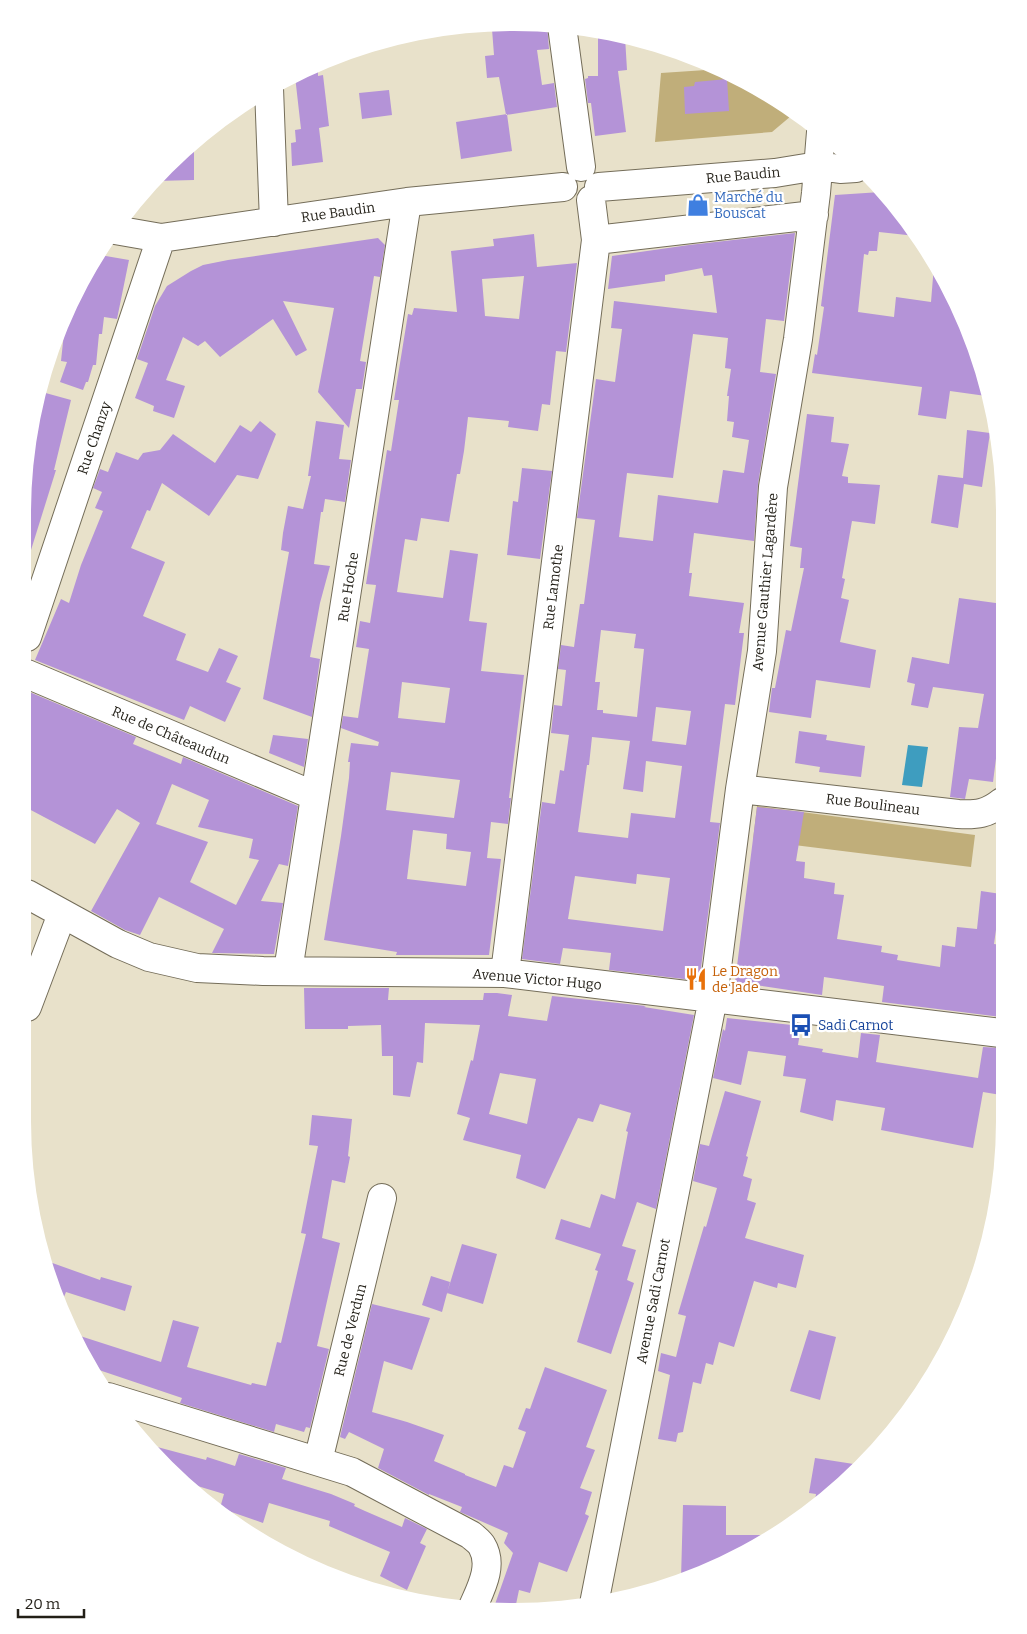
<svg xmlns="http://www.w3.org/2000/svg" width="1027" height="1634" viewBox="0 0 1027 1634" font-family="Bitter,serif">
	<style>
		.green { fill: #c0ae7a }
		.water { fill: #3e9dbf }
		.building { fill: #b493d7; fill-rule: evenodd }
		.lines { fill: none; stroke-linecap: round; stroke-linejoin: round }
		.minor-casing { stroke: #746d59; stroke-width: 30 }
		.minor { stroke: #fff; stroke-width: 28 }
		.labels { text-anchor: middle; stroke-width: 4.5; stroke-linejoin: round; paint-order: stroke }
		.street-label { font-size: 14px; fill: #221f17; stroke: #fff }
		.shop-label { font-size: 14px; fill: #366cbe; stroke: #fff; text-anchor: start }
		.food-label { font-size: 14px; fill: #c56008; stroke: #fff; text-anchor: start }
		.transit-label { font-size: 14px; fill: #164399; stroke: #fff; text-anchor: start }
	</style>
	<rect width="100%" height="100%" fill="#e8e1ca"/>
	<!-- green -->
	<path class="green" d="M721,69L731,73L792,111L791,116L772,132L655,142L661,73Z
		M757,806L975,835L971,867L753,840Z"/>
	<!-- water -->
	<path class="water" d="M908,745L928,747L922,787L902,785Z"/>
	<!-- building -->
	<path class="building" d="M533,24H547L549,49L537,50L542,85L554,83L557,107L506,115L499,77L487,78L485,56L494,55L492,29Z
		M598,32L625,37L627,70L618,71L626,132L595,136L591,103H588L585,79L588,78V76H598Z
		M318,66V76L323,75L329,126L319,128L323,162L292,166L291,143L296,142L295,130L301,129L295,76Z
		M727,79L729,111L685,114L684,87L694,86L695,82Z
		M389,90L392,115L362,119L359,93Z
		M507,114L512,151L461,159L456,122Z
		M194,141V180L156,181L190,144Z
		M881,192L903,214L916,236L879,232L877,251H869L868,255L864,254L858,312L894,317L896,297L931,302L934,265L954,296L987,385L986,396L950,391L946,419L918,415L922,387L812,373L815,354L817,355L824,307L821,306L835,195Z
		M795,233L784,321L766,319L760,372L776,374L758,484L754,541L694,533L689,573H692L689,596L744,603L739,633H744L735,705L725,704L710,822L720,823L700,975L692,980L609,970L611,953L563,948L560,964L522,959L542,802L555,804L560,770L564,771L569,735L551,733L554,705L562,706L566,670L558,669L561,645L574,647L580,604H584L595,520L577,518L596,379L615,382L622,329L611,328L614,301L717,313L712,275L704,276L702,268L665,275V281L608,289L612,256L689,245ZM693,334L728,338L725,368L731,369L727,396H729L727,421L734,422L732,437L749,440L744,473L723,470L718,503L658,495L653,541L619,537L627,473L673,478ZM601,630L636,634L634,648L644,649L637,717L603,713V710H597L600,682H595ZM656,707L691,711L686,745L652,741ZM592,737L630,741L623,789L643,792L646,761L682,766L675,818L631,813L628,838L578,832L587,765H589ZM637,874L670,878L663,931L568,919L575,876L636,884Z
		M534,234L537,267L577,263L566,352L556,351L550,405L542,404L538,431L508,427L509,421L468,417L464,451L460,474H457L449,522L421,518L417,541L405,539L397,592L443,598L450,550L478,554L469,621L487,623L481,671L524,675L509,798H511L508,824L491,822L487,858L501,859L489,955H396L397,952L324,940L341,836L349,778L350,762H348L351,743L378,746L379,742L341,728L343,716L358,718L369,649L356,647L360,621L370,623L376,585L366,584L387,450L391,451L399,400H394L408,314L412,315L414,308L457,312L451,251L494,246L493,239ZM524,276L519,319L485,316L482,279ZM402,682L450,688L445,723L398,718ZM391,772L460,780L454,818L386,810ZM413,830L447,834L446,849L471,852L466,886L407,879Z
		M378,238L385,245L380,277L374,276L360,361L366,362L362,389H356L349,428L318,392L334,308L283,301L307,350L296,356L273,319L220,357L205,341L198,346L183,337L166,380L185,386L174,418L153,411L154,406L135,398L148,363L137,359L155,306L167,286L191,271L203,265L228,260Z
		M100,255L129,260L117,319L104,317L102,334H99L96,365H93L88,382H86L83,390L60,382L67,362L61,361L66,314Z
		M42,392L71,400L54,470H56L31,550L27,549V450Z
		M807,414L834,417L831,442L849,444L842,476L848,477V483L880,485L875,524L852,521L842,578L845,579L841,598L849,600L840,642L876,650L870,688L816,680L811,718L769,712L772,688H775L786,630L791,631L804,568H800L802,548L790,546Z
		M260,421L276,434L258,479L237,475L209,516L162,483L150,511L147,510L131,548L165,562L143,616L186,634L176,660L208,672L219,648L238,656L226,682L241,688L225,722L190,706L184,720L35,660L61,599L69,603L81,565L103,511L95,508L102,492L93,488L100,469L108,472L116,452L138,460L143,453L160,450L173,434L215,463L240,425L251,432Z
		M316,421L344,425L339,459L351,460L345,502L325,499L323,512H321L314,564L330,566L320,603L310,657L320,659L312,717L263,699L289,552L281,550L283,533L288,506L303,509L311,476H308Z
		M967,430L990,433L982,487L964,484L958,528L931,523L938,475L963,478Z
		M522,468L552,471L540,559L507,555L513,501L518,502Z
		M959,598L1003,604L1002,743H998L993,782L969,779L965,799L950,797L959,727L978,728L984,694L933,687L928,708L911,705L915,684L907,682L912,657L949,664Z
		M27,691L136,737L133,744L181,764L183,757L298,806L288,866L279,864L261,901L283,903L274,954L212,953L224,929L159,897L140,935L125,930L91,911L140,823L117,809L95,844L27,808ZM172,784L209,800L198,827L253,839L249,858L259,860L236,905L190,882L208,842L156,824Z
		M799,731L827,735L826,740L865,746L861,777L819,772L820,767L795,763Z
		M273,735L308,739L304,767L269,753Z
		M757,807L804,812L796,861L805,862L804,878L835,883L834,894L844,895L837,939L882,946L881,952L898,955L897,960L940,967L942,945L955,947L957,927L977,929L981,891L1001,894L994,944L1001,945V1017L882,1002L884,986L824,977L822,995L735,982Z
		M304,988H389L388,1000H483L484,993H497L512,995L508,1016L547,1021L552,996L646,1006L644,1007L694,1015L656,1209L637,1202L622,1246L636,1250L627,1280L634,1283L611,1354L577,1342L598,1271L595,1270L601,1254L555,1239L561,1219L590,1228L601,1194L615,1199L628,1132L626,1131L631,1113L600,1104L593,1122L578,1118L545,1189L516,1178L521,1155L463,1140L470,1118L457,1114L471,1060L473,1061L480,1025L425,1023L423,1063L417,1062L410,1097L393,1095V1056H382L381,1025L348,1026V1029H305ZM500,1073L536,1079L527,1124L489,1114Z
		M727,1018L801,1026L798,1045L823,1049L822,1052L858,1058L861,1033L880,1035L876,1062L978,1078L983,1047L1001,1048V1095L983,1092L973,1148L881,1130L885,1108L836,1100L833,1121L800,1112L806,1079L783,1076L786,1056L748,1051L741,1085L713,1078L723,1029L725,1031Z
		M725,1091L761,1101L746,1156L748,1157L743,1176L752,1179L747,1200L756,1203L745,1238L804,1255L796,1288L778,1283L777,1288L754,1281L734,1347L719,1342L713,1365L706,1363L701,1384L693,1382L683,1432L678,1433L676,1442L658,1439L670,1375L658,1371L661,1353L676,1357L686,1316L678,1314L704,1226L706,1227L717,1188L693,1181L700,1144L709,1146Z
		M312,1115L352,1119L348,1156L350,1157L345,1183L332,1180L322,1238L340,1243L317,1346L329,1349L310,1428L306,1427L304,1432L276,1424L274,1432L180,1403L182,1398L93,1368L77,1335L161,1362L173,1320L199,1327L187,1367L251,1385L252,1383L266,1386L277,1342L281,1343L306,1234L301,1233L318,1146L309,1145Z
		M462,1244L497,1254L483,1304L447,1293Z
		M44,1260L100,1280L101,1277L132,1286L125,1311L66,1292L61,1304L48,1278Z
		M431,1276L450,1282L442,1312L422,1305Z
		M372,1304L430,1318L412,1370L384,1361L372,1412L407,1422L444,1435L434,1461L465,1474V1475L496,1487L504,1465L513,1468L526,1432L518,1429L526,1408L530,1409L545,1367L607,1390L586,1447L595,1450L580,1488L592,1492L585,1514L589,1516L567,1572L539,1562L530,1593L519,1590L515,1609L493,1610L513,1553L504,1543L508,1533L460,1512L462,1507L429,1494V1495L378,1468L384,1449L349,1432L345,1439L340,1437Z
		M809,1330L836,1337L820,1400L790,1391Z
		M146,1444L206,1460L207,1457L235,1466L239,1454L286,1468L282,1479L331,1494L355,1504L354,1506L365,1511L402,1527L405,1518L427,1529L420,1543L426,1546L407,1590L380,1576L390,1552L329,1526L330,1521L269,1503L263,1523L220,1508L224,1494L181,1481L166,1467Z
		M815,1458L860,1465L837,1489L814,1507L816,1494L809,1493Z
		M683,1505L726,1506V1535H775L730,1561L681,1579Z"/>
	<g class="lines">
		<defs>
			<path id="minor" d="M562,26L581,167
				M269,88L274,222
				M599,187L775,173L818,166L840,169L856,168
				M115,230L161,238L407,202L563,187
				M596,240L814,215
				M27,637L161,238
				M27,674L315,796
				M740,789L958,814C977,815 987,814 1002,802
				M27,894L118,944L149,957L197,968L263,971L505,973L1001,1033
				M288,971L407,202
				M505,973L596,240L591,200
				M27,1007L62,914
				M108,1397L352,1472L471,1535C474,1538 480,1542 482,1546C494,1566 480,1590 472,1609
				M318,1461L382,1198
				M594,1604L713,998L740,789L762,651L773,487L798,339L816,193L821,132"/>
		</defs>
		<!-- minor casing -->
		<use href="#minor" class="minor-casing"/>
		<!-- minor -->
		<use href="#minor" class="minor"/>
	</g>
	<!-- icons -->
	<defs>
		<symbol id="shop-bare" viewBox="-9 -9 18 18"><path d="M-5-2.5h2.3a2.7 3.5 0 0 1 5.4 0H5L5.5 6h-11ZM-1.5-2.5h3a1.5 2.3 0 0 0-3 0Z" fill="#3f7fe0" stroke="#fff" stroke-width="2.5" paint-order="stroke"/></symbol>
		<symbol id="restaurant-bare" viewBox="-9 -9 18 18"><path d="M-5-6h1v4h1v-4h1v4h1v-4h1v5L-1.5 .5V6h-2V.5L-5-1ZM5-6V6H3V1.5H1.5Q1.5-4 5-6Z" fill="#e8710a" stroke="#fff" stroke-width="2.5" paint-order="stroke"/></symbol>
		<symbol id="bus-bare" viewBox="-9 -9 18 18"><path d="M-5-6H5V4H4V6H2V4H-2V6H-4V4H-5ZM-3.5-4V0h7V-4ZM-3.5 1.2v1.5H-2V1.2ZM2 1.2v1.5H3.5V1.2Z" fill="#1a4fb4" stroke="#fff" stroke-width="2.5" paint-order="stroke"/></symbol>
	</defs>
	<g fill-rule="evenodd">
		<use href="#shop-bare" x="682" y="189" width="32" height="32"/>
		<use href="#restaurant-bare" x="680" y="963" width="32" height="32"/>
		<use href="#bus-bare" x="785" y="1009" width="32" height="32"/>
	</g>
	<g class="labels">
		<!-- street labels -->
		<g class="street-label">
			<text transform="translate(743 175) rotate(-5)" y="5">Rue Baudin</text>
			<text transform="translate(338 212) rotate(-8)" y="5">Rue Baudin</text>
			<text transform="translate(94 438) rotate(-71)" y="5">Rue Chanzy</text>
			<text transform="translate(765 582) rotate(-85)" y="5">Avenue Gauthier Lagardère</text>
			<text transform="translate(348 587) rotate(-81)" y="5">Rue Hoche</text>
			<text transform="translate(553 587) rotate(-83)" y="5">Rue Lamothe</text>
			<text transform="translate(171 735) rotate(23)" y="5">Rue de Châteaudun</text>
			<text transform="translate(873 804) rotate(7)" y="5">Rue Boulineau</text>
			<text transform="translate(537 979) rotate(5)" y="5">Avenue Victor Hugo</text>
			<text transform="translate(653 1301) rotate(-79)" y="5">Avenue Sadi Carnot</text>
			<text transform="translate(350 1330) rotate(-76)" y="5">Rue de Verdun</text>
		</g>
		<!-- shop labels -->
		<g class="shop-label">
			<text x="714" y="202">Marché du<tspan x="714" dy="16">Bouscat</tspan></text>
		</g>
		<!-- food labels -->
		<g class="food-label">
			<text x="712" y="976">Le Dragon<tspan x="712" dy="16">de Jade</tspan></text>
		</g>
		<!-- transit labels -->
		<g class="transit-label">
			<text x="818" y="1030">Sadi Carnot</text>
		</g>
	</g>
	<!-- crop -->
	<path d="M0 0H1027V1634H0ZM513 31H514A482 482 0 0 1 996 513V1121A482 482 0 0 1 514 1603H513A482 482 0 0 1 31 1121V513A482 482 0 0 1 513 31Z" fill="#fff" fill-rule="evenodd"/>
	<!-- scale -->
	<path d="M18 1609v8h66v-8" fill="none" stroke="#221f17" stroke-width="2.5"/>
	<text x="25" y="1609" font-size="15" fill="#221f17" stroke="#ffffff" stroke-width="4" paint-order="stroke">20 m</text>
</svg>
